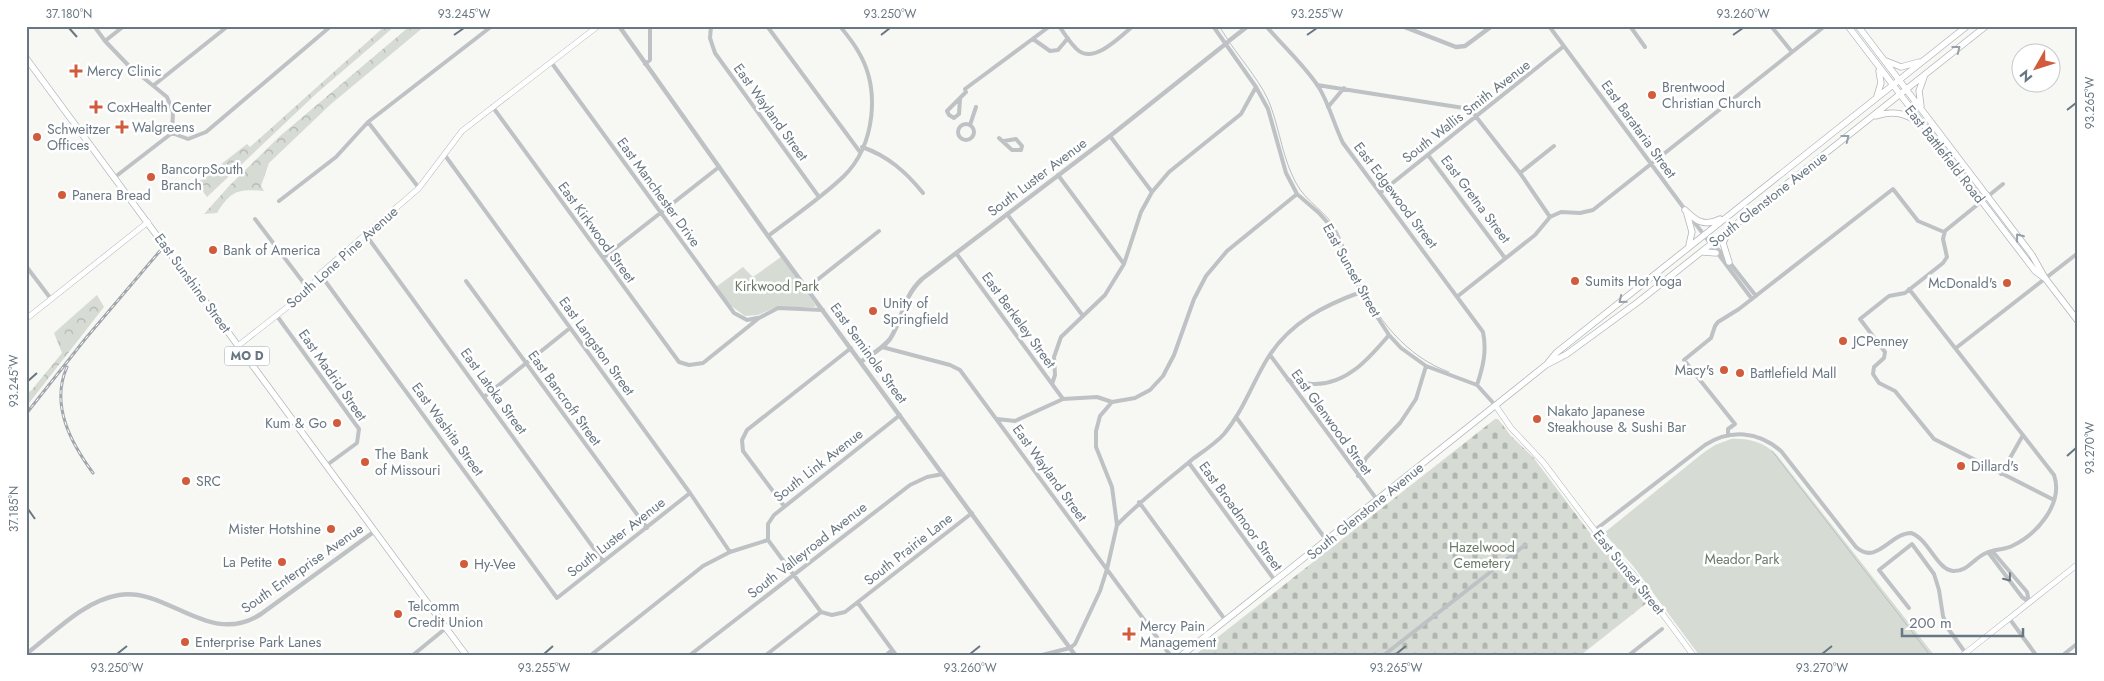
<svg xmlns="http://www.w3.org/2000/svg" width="2104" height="681" viewBox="0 0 2104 681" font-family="Jost,sans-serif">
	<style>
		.green { fill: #d6dbd4 }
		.forest { fill: url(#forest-crowns) }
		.cemetery { fill: url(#cemetery-stones) }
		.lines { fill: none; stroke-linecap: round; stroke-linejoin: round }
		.stream { stroke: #b7c1c5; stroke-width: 1 }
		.secondary-casing { stroke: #b1b6ba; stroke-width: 6 }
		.primary-casing { stroke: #b2b6b9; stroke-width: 7 }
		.minor { stroke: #bec2c5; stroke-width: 4 }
		.tertiary { stroke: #bec2c5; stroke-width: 4.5 }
		.secondary { stroke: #fff; stroke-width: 5 }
		.primary { stroke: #fff; stroke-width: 5.5 }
		.rail-casing { stroke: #a0a6ab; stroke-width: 3 }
		.rail { stroke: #fff; stroke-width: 1; stroke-dasharray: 4; stroke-linecap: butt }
		.oneway { stroke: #96a0a8 }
		.oneway2 { stroke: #697782 }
		.ticks { fill: none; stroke: #697782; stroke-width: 2 }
		.poi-dot { fill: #d15b3a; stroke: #fff; stroke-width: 2 }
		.labels { text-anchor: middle; stroke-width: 5; stroke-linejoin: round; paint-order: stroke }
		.shield { fill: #fff; stroke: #96a0a8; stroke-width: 1 }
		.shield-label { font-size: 12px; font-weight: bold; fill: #697782 }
		.poi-label { font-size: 14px; fill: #697782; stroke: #fff; text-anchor: start }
		.street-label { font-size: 14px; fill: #697782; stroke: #fff }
		.park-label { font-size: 14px; fill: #6b7a67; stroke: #fff }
		.neatline { fill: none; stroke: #697782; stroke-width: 2 }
		.ticks-label { font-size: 12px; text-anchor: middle; fill: #697782 }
	</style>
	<defs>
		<pattern id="forest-crowns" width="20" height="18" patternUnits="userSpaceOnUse" patternTransform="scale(1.25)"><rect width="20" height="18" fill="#d6dbd4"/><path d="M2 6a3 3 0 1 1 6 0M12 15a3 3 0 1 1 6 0" fill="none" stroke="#b2b6b1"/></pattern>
		<pattern id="cemetery-stones" width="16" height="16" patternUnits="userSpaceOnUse" patternTransform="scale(1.25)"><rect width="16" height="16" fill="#d6dbd4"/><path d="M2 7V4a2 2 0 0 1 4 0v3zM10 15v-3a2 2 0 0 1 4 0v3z" fill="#b2b6b1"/></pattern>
	</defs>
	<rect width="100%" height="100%" fill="#f7f7f4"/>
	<!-- green -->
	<path class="green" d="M781,257L816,306L814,307H776L758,315L745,316L730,305L716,287L743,267L753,277Z
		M1731,439C1748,438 1763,442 1776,454L1934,655H1699L1634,567L1604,533L1703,453L1715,445Z"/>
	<!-- forest -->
	<path class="forest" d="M385,26H395L317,93L207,197L197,183L247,144L250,147Z
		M410,26H425L331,104L269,163L261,186L264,191C239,189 231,190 217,213L204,214L230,185L280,136Z
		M97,295L104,307L26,407V387L30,392L62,353L54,333Z"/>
	<!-- cemetery -->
	<path class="cemetery" d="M1495,419H1498L1511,436L1533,457L1596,541L1624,570L1648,602L1581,655H1195Z"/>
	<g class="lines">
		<!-- stream -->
		<path class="stream" d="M1219,26L1228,40
			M1230,43C1243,62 1264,86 1271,107C1280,132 1283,159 1296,183C1306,202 1327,212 1337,231C1345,246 1349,262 1356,277C1377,318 1405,356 1449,372
			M1772,451L1930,655"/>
		<defs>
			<path id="secondary" d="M26,319L148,222
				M239,345L309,290L320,274L419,188L462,131L598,26
				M1496,406L1511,428L1543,462L1602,540L1633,574L1693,655
				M1963,655L2078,564"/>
			<path id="primary" d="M1848,26L2035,271L2043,277
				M1858,26L2032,255L2045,278L2078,321
				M26,58L466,655
				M1886,61L1901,67L1919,62
				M1877,96L1881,83L1879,71
				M1921,106L1919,91L1924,77
				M1876,116C1893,110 1905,113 1919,123
				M1685,210C1696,221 1704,227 1720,219
				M1687,214L1692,232L1689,245
				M1727,234L1723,243L1729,262
				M1703,252L1716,253
				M1547,364L1556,353L1967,26
				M1182,655L1546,365L1567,354L1638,302L1986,26"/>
		</defs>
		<!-- secondary casing -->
		<use href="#secondary" class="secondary-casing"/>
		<!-- primary casing -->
		<use href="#primary" class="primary-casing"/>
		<!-- minor -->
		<path class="minor" d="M94,26L105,41L129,66L167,97L173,112L172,133
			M711,26L710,38L715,53L819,197
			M767,26L860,152
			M1059,26C1065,34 1071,45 1079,51C1095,63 1121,36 1133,26
			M1213,26L1256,87L1268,109L1286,173L1297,194L1319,213L1334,230L1361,292L1389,335L1401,348L1426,366L1477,385L1496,406
			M1266,26C1283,46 1303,64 1318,86C1329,103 1334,125 1343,143L1483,332C1487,351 1483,367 1477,385
			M1549,26L1686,211
			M1630,26L1645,47
			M1771,26L1792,52
			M1033,39L1050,51L1058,50L1068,38
			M105,41L124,26
			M551,62L734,313L747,320L757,318
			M645,64L650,60V26
			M154,85L228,26
			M1317,85L1470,109L1520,173L1550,217
			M965,89L1050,26
			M960,99L959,114L954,118L949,115L947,111L966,92
			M492,106L679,362L689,365L703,363L759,318L778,308L823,310
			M1328,107L1344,88
			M368,122L419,188
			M958 132a8 8 0 1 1 16 0a8 8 0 1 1-16 0Z
			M970,125L976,107
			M172,133L188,139L206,132L331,26
			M1110,136L1152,192
			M999,138L1012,150H1021L1022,146L1016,139L1004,141
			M862,147C888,156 906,172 923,193
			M444,154L690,493L730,552
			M1428,155L1505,258
			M1520,173L1554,146
			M1058,175L1124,264
			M115,177L172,133
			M1380,193L1564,46
			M1987,197L2003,184
			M279,201L336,157L368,122L492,26
			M1982,201L1945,231L1943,239L1947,257L1943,263L1905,293L1889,296L1860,319L1885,352L1884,358L1874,367L1873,374L1879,383L1895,391L1934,439L2054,500
			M1007,214L1083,316
			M255,219L309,290
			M1692,219L1752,299
			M366,235L603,561
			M768,236C793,217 821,198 844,176C875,145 881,89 858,51C853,42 846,34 840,26
			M1713,245L1723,254L1756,296
			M956,253L1063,399
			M603,258L719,167
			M26,266L51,299
			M320,274L557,598L690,493
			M466,281L647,528
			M807,288L879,231
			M1458,296L1535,235L1550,217L1561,212L1580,213L1593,210L1825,26
			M277,316L359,429L357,443L327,465
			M882,347L950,365L960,370L1170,655
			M1956,348L2078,253
			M1270,355L1378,501
			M1288,380C1297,381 1307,384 1315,384C1348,384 1370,357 1389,335
			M1052,384L1055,375L1054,357L1061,337L1105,295L1124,264L1141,212L1152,192L1169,172L1241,114L1256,87
			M484,397L570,328
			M1236,417L1327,541
			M997,419L1015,421L1063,399L1097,397L1112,402
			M1728,435V429L1735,424L1684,360L1711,338L1715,326L1718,322L1739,309L1893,189L1918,221L1944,232
			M1189,463L1276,582
			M2001,474L2023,435
			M1358,476L1366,458L1400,423L1416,399L1426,366
			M1139,502L1226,621
			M784,506L743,451L742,440L747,430L851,348
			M1117,525C1141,500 1168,480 1194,458C1204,451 1216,443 1224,434C1244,410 1253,381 1269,356C1291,322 1325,305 1361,292
			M1595,530L1705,445C1730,429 1758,431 1781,451L1856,547C1877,566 1890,533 1911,533C1929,539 1936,569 1953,571C1967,572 1974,558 1986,553C1994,549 2004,550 2012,546C2036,535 2064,504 2054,475L1909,289
			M768,540V524L774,515L900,415
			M768,540L821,612
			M1988,552L2022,597L2029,602
			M1993,552L2027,592L2029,602
			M858,603L896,655
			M1909,608L1879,570L1912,544L1934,574L1939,590L1943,616L1947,627L1967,655
			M821,612L832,615L845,612L972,513
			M2009,618L2036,655
			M413,655L446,628
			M591,655L703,566L730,552L768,540
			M690,655L910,485L927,477L943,474
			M766,655L821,612
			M886,655L892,650
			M1042,655L1070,648L1075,644L1100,591L1107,569L1117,525L1112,487L1096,447V431L1100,416L1112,402L1135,398L1150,390L1163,376L1174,355L1194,299L1206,276L1227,251L1297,194
			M1384,655L1525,545
			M1629,655L1662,629
			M2063,655L2078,643"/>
		<!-- tertiary -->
		<path class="tertiary" d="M619,26L768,236L1075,655
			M1402,26L1456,47L1465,46L1492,26
			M1230,40L1248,26
			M862,361C872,354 882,349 890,339C904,318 901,299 922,279L1110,136L1228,42
			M26,654C54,633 83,601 119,595C168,587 209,648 261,614L375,531"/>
		<!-- secondary -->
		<use href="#secondary" class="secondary"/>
		<!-- primary -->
		<use href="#primary" class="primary"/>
		<defs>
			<path id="rail" d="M67,367C50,405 71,443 93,473
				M26,414L86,338L165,245"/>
		</defs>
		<!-- rail casing -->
		<use href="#rail" class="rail-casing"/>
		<!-- rail -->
		<use href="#rail" class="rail"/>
	</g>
	<!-- one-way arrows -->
	<defs><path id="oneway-chevron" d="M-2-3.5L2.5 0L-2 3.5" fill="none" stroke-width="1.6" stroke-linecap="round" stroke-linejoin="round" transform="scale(1.25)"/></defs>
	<g class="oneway">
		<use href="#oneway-chevron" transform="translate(1957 49) rotate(-38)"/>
		<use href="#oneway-chevron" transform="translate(1846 138) rotate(-38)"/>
		<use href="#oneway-chevron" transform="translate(2019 237) rotate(-128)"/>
		<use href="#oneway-chevron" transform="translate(1622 300) rotate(141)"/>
	</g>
	<use class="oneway2" href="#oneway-chevron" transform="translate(2008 578) rotate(52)"/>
	<!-- ticks -->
	<path class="ticks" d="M69,28L77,37M454,35L464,28M881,35L890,28M1307,35L1317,28M1733,35L1743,28M2067,110L2076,103M28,381L37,373M2067,456L2076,448M28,509L35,519M117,654L127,646M544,654L553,646M970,654L980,646M1396,654L1406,646M1822,654L1832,646"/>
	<!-- markers -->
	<g class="poi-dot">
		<path d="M73.5 63.5h5v5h5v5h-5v5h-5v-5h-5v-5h5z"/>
		<circle cx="1652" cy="95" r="5"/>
		<path d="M93.5 99.5h5v5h5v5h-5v5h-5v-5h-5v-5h5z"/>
		<path d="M119.5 119.5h5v5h5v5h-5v5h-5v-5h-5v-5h5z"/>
		<circle cx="37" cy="137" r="5"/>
		<circle cx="151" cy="177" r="5"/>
		<circle cx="62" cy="195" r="5"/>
		<circle cx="213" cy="250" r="5"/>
		<circle cx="1575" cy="281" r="5"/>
		<circle cx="2007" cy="283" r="5"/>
		<circle cx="873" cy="311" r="5"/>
		<circle cx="1843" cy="341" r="5"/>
		<circle cx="1724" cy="370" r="5"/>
		<circle cx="1740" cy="373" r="5"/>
		<circle cx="1537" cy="419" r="5"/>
		<circle cx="337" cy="423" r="5"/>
		<circle cx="365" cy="462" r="5"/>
		<circle cx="1961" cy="466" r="5"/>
		<circle cx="186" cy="481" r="5"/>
		<circle cx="331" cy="529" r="5"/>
		<circle cx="282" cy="562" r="5"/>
		<circle cx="464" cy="564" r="5"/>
		<circle cx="398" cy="614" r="5"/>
		<path d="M1126.5 626.5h5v5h5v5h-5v5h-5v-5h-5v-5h5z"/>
		<circle cx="185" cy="642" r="5"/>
	</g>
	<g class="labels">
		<!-- shield labels -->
		<rect class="shield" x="224.5" y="346.5" width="45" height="19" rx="4"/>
		<g class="shield-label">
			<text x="247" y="360">MO D</text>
		</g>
		<!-- poi labels -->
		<g class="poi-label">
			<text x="87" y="76">Mercy Clinic</text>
			<text x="1662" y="92">Brentwood<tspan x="1662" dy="16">Christian Church</tspan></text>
			<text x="107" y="112">CoxHealth Center</text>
			<text x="132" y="132">Walgreens</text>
			<text x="47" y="134">Schweitzer<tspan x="47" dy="16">Offices</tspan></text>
			<text x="161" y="174">BancorpSouth<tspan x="161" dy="16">Branch</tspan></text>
			<text x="72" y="200">Panera Bread</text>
			<text x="223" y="255">Bank of America</text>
			<text x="1585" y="286">Sumits Hot Yoga</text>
			<text x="1997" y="288" text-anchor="end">McDonald's</text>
			<text x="883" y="308">Unity of<tspan x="883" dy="16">Springfield</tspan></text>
			<text x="1853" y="346">JCPenney</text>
			<text x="1714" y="375" text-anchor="end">Macy's</text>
			<text x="1750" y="378">Battlefield Mall</text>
			<text x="1547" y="416">Nakato Japanese<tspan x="1547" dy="16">Steakhouse &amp; Sushi Bar</tspan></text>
			<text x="327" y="428" text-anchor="end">Kum &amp; Go</text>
			<text x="375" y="459">The Bank<tspan x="375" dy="16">of Missouri</tspan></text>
			<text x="1971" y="471">Dillard's</text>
			<text x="196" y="486">SRC</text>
			<text x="321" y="534" text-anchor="end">Mister Hotshine</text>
			<text x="272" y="567" text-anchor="end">La Petite</text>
			<text x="474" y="569">Hy-Vee</text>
			<text x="408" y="611">Telcomm<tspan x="408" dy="16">Credit Union</tspan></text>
			<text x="1140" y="631">Mercy Pain<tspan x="1140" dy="16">Management</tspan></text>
			<text x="195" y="647">Enterprise Park Lanes</text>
		</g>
		<!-- street labels -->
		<g class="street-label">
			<text transform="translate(1466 111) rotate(-38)" y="5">South Wallis Smith Avenue</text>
			<text transform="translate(771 112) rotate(54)" y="5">East Wayland Street</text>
			<text transform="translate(1639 129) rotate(54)" y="5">East Barataria Street</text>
			<text transform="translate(1945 154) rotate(52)" y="5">East Battlefield Road</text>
			<text transform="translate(1037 177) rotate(-37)" y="5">South Luster Avenue</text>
			<text transform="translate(659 192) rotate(54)" y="5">East Manchester Drive</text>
			<text transform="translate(1396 195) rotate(53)" y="5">East Edgewood Street</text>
			<text transform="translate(1476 199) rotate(53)" y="5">East Gretna Street</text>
			<text transform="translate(1768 199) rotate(-38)" y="5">South Glenstone Avenue</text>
			<text transform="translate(597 232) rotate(54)" y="5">East Kirkwood Street</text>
			<text transform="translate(342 257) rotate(-42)" y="5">South Lone Pine Avenue</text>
			<text transform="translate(1352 270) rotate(61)" y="5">East Sunset Street</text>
			<text transform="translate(193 283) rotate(54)" y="5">East Sunshine Street</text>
			<text transform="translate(1019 320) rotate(54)" y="5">East Berkeley Street</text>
			<text transform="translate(597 346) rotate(54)" y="5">East Langston Street</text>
			<text transform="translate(869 353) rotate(54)" y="5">East Seminole Street</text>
			<text transform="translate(333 375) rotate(55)" y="5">East Madrid Street</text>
			<text transform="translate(494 391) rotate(54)" y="5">East Latoka Street</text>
			<text transform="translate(565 398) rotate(54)" y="5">East Bancroft Street</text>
			<text transform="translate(1332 422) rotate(54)" y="5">East Glenwood Street</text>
			<text transform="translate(448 429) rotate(54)" y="5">East Washita Street</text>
			<text transform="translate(818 465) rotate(-38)" y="5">South Link Avenue</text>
			<text transform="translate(1050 473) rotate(54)" y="5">East Wayland Street</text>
			<text transform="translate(1365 511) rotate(-39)" y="5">South Glenstone Avenue</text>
			<text transform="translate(1241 516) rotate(54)" y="5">East Broadmoor Street</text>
			<text transform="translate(616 537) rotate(-38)" y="5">South Luster Avenue</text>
			<text transform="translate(908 549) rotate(-38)" y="5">South Prairie Lane</text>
			<text transform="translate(807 550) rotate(-38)" y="5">South Valleyroad Avenue</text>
			<text transform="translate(302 568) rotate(-35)" y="5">South Enterprise Avenue</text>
			<text transform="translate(1629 572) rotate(51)" y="5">East Sunset Street</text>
		</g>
		<!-- park labels -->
		<g class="park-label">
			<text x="777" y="291">Kirkwood Park</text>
			<text x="1482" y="552">Hazelwood<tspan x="1482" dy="16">Cemetery</tspan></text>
			<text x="1742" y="564">Meador Park</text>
		</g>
	</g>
	<!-- border -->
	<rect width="2104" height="681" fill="none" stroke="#ffffff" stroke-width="55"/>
	<!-- north arrow -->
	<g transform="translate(2036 68) rotate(231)"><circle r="24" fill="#ffffff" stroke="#c3c9cd"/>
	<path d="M0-4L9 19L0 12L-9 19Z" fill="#d15b3a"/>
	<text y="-8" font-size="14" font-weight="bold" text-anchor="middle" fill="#697782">N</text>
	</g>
	<!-- scale -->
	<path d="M1902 628v8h121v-8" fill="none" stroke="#697782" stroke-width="2.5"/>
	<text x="1909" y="628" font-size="15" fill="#697782" stroke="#ffffff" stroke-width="4" paint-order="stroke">200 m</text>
	<rect x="28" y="28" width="2048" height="626" class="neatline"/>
	<g class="ticks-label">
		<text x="69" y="18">37.180°N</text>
		<text x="464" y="18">93.245°W</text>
		<text x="890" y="18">93.250°W</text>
		<text x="1317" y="18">93.255°W</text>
		<text x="1743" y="18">93.260°W</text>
		<text transform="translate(2090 103) rotate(-90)" y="4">93.265°W</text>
		<text transform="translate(14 381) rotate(-90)" y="4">93.245°W</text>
		<text transform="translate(2090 448) rotate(-90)" y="4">93.270°W</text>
		<text transform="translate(14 509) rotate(-90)" y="4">37.185°N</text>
		<text x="117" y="672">93.250°W</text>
		<text x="544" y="672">93.255°W</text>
		<text x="970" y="672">93.260°W</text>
		<text x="1396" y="672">93.265°W</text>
		<text x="1822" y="672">93.270°W</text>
	</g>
</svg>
